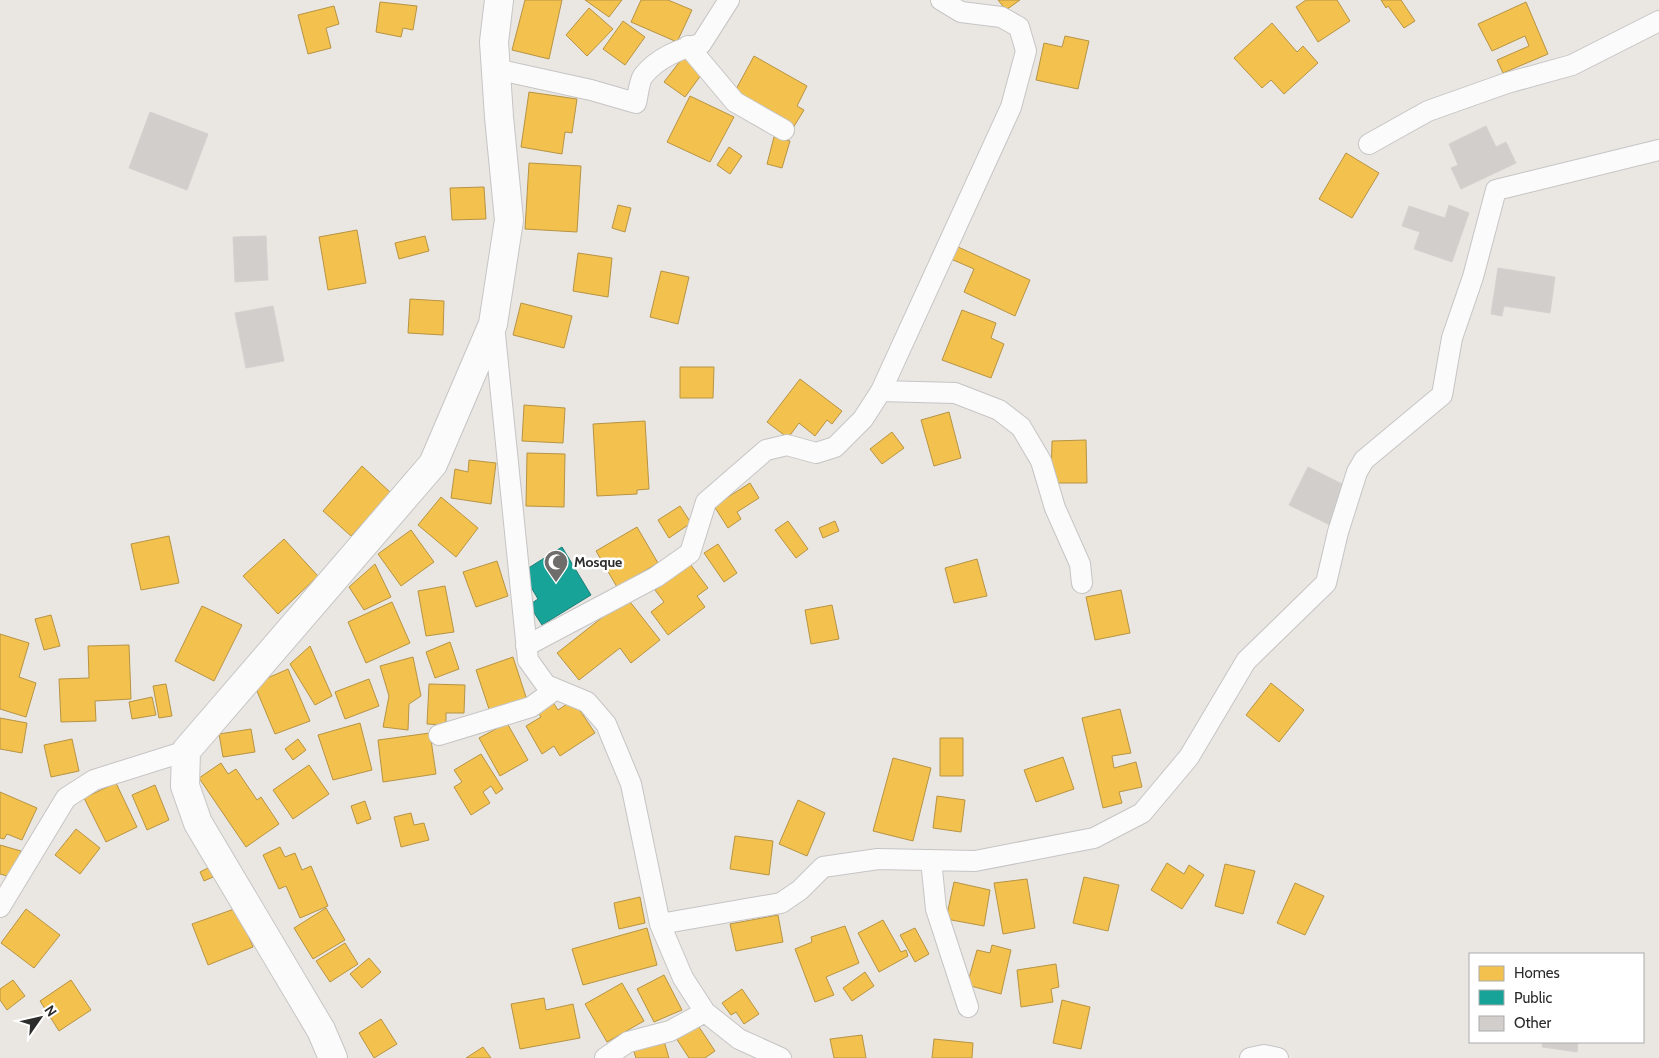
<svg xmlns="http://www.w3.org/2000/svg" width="1659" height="1058" viewBox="0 0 1659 1058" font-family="Cabin,sans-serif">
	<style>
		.homes { fill: #f2c14e; stroke: #b79444 }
		.public { fill: #17a398; stroke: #1d7f78 }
		.building { fill: #d1cecb; stroke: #d5d1ce }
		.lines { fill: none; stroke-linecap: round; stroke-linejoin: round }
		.street-casing { stroke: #c6c5c5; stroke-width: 22 }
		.secondary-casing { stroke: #c6c5c5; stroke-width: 30 }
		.street { stroke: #fcfbfb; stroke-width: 20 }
		.secondary { stroke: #fcfbfb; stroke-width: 28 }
		.labels { text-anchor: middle; stroke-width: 5; stroke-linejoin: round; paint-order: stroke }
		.poi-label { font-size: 14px; font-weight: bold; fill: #2c2c2c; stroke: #fff; text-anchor: start }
	</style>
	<rect width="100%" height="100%" fill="#eae6e2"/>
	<!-- homes -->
	<path class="homes" d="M525,0H562L549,59L512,50Z
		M585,0H622L609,17Z
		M641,0H668L692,10L677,42L631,22Z
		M998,0H1020L1006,10Z
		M1306,0H1337L1350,21L1318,42L1296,7Z
		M1381,0H1401L1415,21L1404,28L1388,6L1386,8Z
		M380,2L417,6L413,30L403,28L401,37L376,32Z
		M1526,2L1548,54L1503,73L1497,60L1529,46L1525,36L1492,51L1478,24Z
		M334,6L339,24L326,28L331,48L308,54L298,15Z
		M589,8L613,29L587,56L566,35Z
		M623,21L645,37L625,65L603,49Z
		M1272,23L1297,52L1303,46L1318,63L1284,94L1271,80L1262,88L1234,58Z
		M1065,36L1089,41L1078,89L1036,80L1044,43L1062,47Z
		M684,56L704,71L685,97L664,82Z
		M754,56L807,86L797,106L804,110L793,128L734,93Z
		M529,92L577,99L572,133L565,132L562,154L521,147Z
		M690,96L734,117L710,162L667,142Z
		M774,137L790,141L782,168L767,164Z
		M729,147L742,156L730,174L717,165Z
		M1346,153L1379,173L1352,218L1319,199Z
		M529,163L581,166L577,232L525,229Z
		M484,187L486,219L452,220L450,188Z
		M618,205L631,208L625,232L612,228Z
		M357,230L366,283L328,290L319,237Z
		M425,236L429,251L399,259L395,243Z
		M956,246L1030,280L1015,316L964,292L974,269L951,259Z
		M578,253L612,258L608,297L573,291Z
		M661,271L689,277L678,324L650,317Z
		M410,299L444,301L443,335L408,333Z
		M521,303L572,316L564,348L513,335Z
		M962,310L996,323L991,338L1004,344L991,378L942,360Z
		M680,367H714L713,398H680Z
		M800,379L842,411L832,424L827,420L815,436L799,423L788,438L767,422Z
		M524,405L565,408L563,443L522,441Z
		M949,412L961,458L934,466L921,420Z
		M645,421L649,489L637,490V494L597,496L593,424Z
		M892,432L904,448L882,464L870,449Z
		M1086,440L1087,483H1051L1052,441Z
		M527,453L565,454L564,507L526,506Z
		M469,460L496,463L491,504L451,498L455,469L468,472Z
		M362,466L391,493L351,536L323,511Z
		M750,483L759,498L737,512L741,519L728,528L714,506Z
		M441,497L478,528L456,557L418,525Z
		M680,506L691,523L669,538L658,520Z
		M788,521L808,549L796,558L775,530Z
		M835,521L839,531L823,538L819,528Z
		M637,527L658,563L617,587L596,551Z
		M411,530L434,562L401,586L378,554Z
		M169,536L179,583L141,590L131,544Z
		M284,539L318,576L278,614L243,576Z
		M718,544L737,573L724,582L704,553Z
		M977,559L987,596L954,603L945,568Z
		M497,561L508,596L476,607L463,572Z
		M375,564L391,597L364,610L349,587Z
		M690,564L708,588L697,596L705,607L668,635L651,612L664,602L655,590Z
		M445,586L454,632L426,636L418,591Z
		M1121,590L1130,633L1095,640L1086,597Z
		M627,598L660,640L631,663L620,648L579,680L557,653Z
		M392,602L410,643L366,663L348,622Z
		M832,605L839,639L811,644L805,610Z
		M202,606L242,625L214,681L175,661Z
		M51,615L60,646L44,650L35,619Z
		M0,634L29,643L19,677L36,683L26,717L0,709Z
		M450,642L459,669L435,678L426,652Z
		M129,645L131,699L95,701L96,721L61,722L59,679L89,678L88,646Z
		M310,646L332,696L315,705L290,664Z
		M413,657L421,696L409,704L408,730L383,727L389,696L380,666Z
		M513,657L527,700L490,712L476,670Z
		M288,669L310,721L275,734L254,684Z
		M369,679L379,706L345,719L335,692Z
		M1271,683L1304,710L1279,742L1246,715Z
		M166,684L172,716L159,718L153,686Z
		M429,684L465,685L464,713H446V725L427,724Z
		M152,697L156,715L132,719L129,702Z
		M573,700L595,733L560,756L554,746L542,754L526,726L541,717L537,711L552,701L558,710Z
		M1120,709L1131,753L1112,756L1114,768L1136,762L1142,787L1119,792L1122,803L1103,808L1082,718Z
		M0,718L27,723L22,753L0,749Z
		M360,723L372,770L333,780L318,735Z
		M507,723L528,760L500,776L479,738Z
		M251,729L255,752L223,757L219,734Z
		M430,733L436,774L383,782L378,740Z
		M940,738H963V776H940Z
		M72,739L79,771L51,777L44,745Z
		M298,739L306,750L293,760L285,749Z
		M481,754L503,789L496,794L491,786L483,792L490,803L471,815L454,787L462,782L454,770Z
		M1063,757L1074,789L1036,802L1024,770Z
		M893,758L931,768L913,841L873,831Z
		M221,763L228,774L236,769L257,800L261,797L279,824L246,847L199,778Z
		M309,765L329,794L293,819L273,790Z
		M116,783L137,827L106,842L84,798Z
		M155,785L169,820L147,830L132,795Z
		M0,792L37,808L22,840L7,834L4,839L0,838Z
		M937,796L965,800L961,832L933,828Z
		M798,800L825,813L807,856L779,844Z
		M365,801L371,819L357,824L351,806Z
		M411,813L414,825L424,823L429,840L401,847L394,817Z
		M76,829L100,848L80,874L55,855Z
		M735,836L773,841L769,875L730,869Z
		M0,845L21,851L14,878L0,874Z
		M280,847L285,857L295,853L302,870L311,866L328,906L300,918L286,886L279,889L263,855Z
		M1167,863L1184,874L1189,865L1204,875L1182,909L1151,890Z
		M1225,864L1255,871L1243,914L1215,906Z
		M208,868L213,877L204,881L200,872Z
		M1084,877L1119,885L1108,931L1073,923Z
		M1027,879L1035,928L1003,934L994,883Z
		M954,882L990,890L984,926L946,919Z
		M1295,883L1324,896L1305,935L1277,923Z
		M640,897L645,923L619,929L614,903Z
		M237,908L253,947L208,965L192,924Z
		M326,908L345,940L313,959L294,928Z
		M26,909L60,935L34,968L1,943Z
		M778,915L783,942L736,951L730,924Z
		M883,920L901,952L906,950L908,956L879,972L858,933Z
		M845,926L859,963L826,977L834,995L815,1002L795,949L812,942L811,937Z
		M647,928L657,965L583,985L572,949Z
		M915,928L929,954L915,962L900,935Z
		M345,943L358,964L330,982L316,961Z
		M992,945L1011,950L1001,994L967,985L977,950L990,953Z
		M369,958L381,972L362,988L350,974Z
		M1056,964L1059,987L1051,989L1053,1002L1021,1007L1017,970Z
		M865,972L874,986L852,1001L843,988Z
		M664,975L682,1010L654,1022L637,989Z
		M13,980L25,996L7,1010L0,1000V989Z
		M71,980L91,1010L59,1031L40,1001Z
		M622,983L644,1021L607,1042L585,1004Z
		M742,989L759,1014L744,1024L736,1012L731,1015L722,1003Z
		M544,998L546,1010L573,1004L580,1038L520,1049L511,1004Z
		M1062,1000L1090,1007L1081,1049L1053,1043Z
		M381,1019L397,1044L374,1058L359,1033Z
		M697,1024L715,1051L705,1058H689L676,1038Z
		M862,1035L866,1058H834L830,1039Z
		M934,1039L973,1043L972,1058H932Z
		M664,1041L669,1058H636L633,1049Z
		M483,1047L491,1058H466Z"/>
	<!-- public -->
	<path class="public" d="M562,547L591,595L542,625L529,605L538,599L522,572Z"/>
	<!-- building -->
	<path class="building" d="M150,112L208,134L187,190L129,168Z
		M1486,126L1496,147L1506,142L1516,163L1461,189L1451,168L1458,165L1449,144Z
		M1449,205L1469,213L1452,262L1414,249L1420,232L1402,226L1409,206L1445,218Z
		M266,236L268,280L235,282L233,237Z
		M1498,268L1555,277L1550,313L1504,306L1502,316L1491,314Z
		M273,306L284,361L246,368L235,313Z
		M1308,467L1348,487L1330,525L1289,505Z
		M1543,1042H1578L1577,1052L1542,1047Z"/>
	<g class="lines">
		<defs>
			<path id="street" d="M688,46L735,102L784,130
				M496,69L591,90L636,103C638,95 639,82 643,76C657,58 681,48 701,44L729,0
				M1369,144L1428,111L1507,83L1572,65L1659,21
				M494,325L528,660L546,685L587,702L606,724L631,784L660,924L683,978L705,1012L739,1039L781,1058
				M881,391L955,393L999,410L1021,427L1041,461L1055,508L1080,564L1082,583
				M526,646L656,577L690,553L706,502L766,450L787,445L816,453L835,447L863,419L881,391L1011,107L1026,51L1019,27L1001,17L961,12L941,0
				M439,735L531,707L556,689
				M931,860L936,909L968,1007
				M0,907L66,798L94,780L186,751
				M660,924L781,903L800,890L823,867L878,859L975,861L1094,838L1142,813L1189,757L1246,661L1326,583L1338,532L1357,472L1364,460L1442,395L1452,338L1473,277L1496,190L1659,150
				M605,1058L628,1042L670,1031L705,1012
				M1250,1058L1264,1055L1278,1058"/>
			<path id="secondary" d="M333,1058L321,1030L198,823L185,786L186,751L433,464L493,324L509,220L499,117L494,42L499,0"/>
		</defs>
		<!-- street casing -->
		<use href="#street" class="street-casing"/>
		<!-- secondary casing -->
		<use href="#secondary" class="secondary-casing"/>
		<!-- street -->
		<use href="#street" class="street"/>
		<!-- secondary -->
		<use href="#secondary" class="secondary"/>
	</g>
	<!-- icons -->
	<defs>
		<symbol id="mosque-pin" viewBox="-11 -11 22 30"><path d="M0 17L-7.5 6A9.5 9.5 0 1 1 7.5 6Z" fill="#6e6d6c" stroke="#fff"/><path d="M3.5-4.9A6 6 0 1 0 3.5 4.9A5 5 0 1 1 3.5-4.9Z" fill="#fff"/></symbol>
	</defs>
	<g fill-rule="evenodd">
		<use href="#mosque-pin" x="542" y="548" width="28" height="38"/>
	</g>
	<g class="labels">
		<!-- poi labels -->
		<g class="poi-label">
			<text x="574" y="567">Mosque</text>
		</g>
	</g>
	<!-- legend -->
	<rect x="1469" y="953" width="175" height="90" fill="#ffffff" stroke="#ababab"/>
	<rect x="1479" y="966" width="25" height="15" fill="#f2c14e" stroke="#ababab"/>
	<text x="1514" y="978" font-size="15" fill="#2c2c2c">Homes</text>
	<rect x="1479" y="990" width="25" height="15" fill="#17a398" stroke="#ababab"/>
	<text x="1514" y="1003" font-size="15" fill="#2c2c2c">Public</text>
	<rect x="1479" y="1016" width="25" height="15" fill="#d1cecb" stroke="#ababab"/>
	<text x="1514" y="1028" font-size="15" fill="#2c2c2c">Other</text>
	<!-- north arrow -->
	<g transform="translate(40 1018) rotate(56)" stroke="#ffffff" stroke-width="4" paint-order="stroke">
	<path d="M0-4L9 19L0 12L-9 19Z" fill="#2c2c2c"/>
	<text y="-8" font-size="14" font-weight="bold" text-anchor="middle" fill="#2c2c2c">N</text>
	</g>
</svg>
